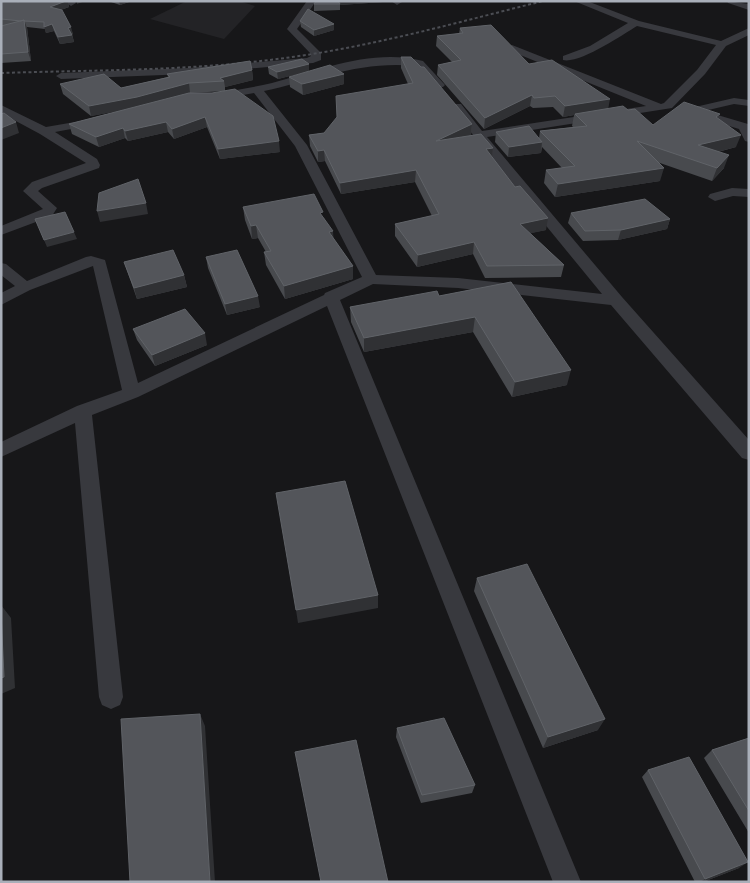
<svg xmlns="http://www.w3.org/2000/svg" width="750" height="883" viewBox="0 0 750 883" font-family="'Public Sans',sans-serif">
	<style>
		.built { fill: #232326 }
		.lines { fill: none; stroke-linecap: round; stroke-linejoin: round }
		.minor { fill: #38393e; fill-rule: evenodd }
		.rail { stroke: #4b4d53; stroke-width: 2; stroke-dasharray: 3 2.5; stroke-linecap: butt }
		.wall { fill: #484a4e }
		.shaded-wall { fill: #303134 }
		.building { fill: #53555a; stroke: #606368 }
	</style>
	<rect width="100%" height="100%" fill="#171719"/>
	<!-- built -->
	<path class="built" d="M187,1H239L255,6L224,39L150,19Z"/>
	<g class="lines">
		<!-- minor -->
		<path class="minor" d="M64,1H74L76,3L71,6Z
			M307,1H316L297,29L321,53V60L313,63L189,74L61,79L56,76L61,73L189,68L307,58L311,56V54L287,29Z
			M391,1H401L402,2L397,5Z
			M574,1H587L639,21L721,41L749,28V35L726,46L705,74L672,108L487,137L622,297L749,440V460L742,458L611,305L458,288L373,284L340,300L581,882H553L327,306L138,397L92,415L123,697L120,705L111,709L102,705L99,697L75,423L1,457V442L77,406L122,390L93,266L30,290L1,305V293L15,286L1,275V263L6,264L27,281L86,257L91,256L105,260L138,383L324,295L325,293L362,277L295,146L254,93L216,100L210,97L212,95C232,90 252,88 272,83C320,70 373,48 423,61L445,85L443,87H435L416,66C363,60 315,80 264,91L307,145L376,275L458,278L602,294L493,161L451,106L453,104H461L482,131L646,106L508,50L507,48L512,45L661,104L664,103L697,70L716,45L637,26C622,35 580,64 563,60V56L590,46L628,23Z
			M727,1L749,4V10L728,3Z
			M734,98L749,100V106L734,104L704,111L748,124L749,142L745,141L739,129L690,114L688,112L695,107Z
			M1,105L46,127L98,118V124L55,132L97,159L100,165L99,168L42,188L38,191L57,208L52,216L1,235V226L43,209L23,191L32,182L86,163L40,134L1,113Z
			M732,188L749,189V197L733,196L715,201L708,197L710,194Z"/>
		<!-- rail -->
		<path class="rail" d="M1,73C93,70 186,71 277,59C367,48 455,23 543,1"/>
	</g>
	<!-- wall -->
	<path class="wall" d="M21,1H68L69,7L61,10L73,34H72L74,42L60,44L54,31L46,33L45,29L27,27L31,61L1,63V26L4,25H1V3L18,2Z
		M108,1H132L120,5Z
		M383,2L340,5V10L314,11V4Z
		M300,21L334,30L314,36L301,27Z
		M460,28L529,64L608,109L653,125L718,119L736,147L718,152L724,168L712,181L657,162L660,181L555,197L544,183L546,170L562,168L542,147L541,153L508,157L495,142L496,132L539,138L540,131L573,127L572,126L574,115L563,117L553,107L533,108L530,106L484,129L437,75L438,65L452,62L436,46L437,36L459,34Z
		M401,57L472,124L471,135L469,136L493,148L492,157L546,230L530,233L564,265L561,277L485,278L473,254L417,267L395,236V224L432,216L415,182L341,194L325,161L318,162L310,146L309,135L324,133L408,84L401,68Z
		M309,64V71L278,79L269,74L268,67Z
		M252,70L253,80L225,87V91L191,93L280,152L220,159L207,127L174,139L168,132L128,141L125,138L99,147L72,134L69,124L122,110L91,116L63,94L60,84L121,88L168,77L167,74Z
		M344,74V84L303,95L290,87L289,77Z
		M243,207L324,218L333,238L353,266V279L285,299L266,265L264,252H266L258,238L252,239L245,220Z
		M571,213L670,219L667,229L618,240L583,241L568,223Z
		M206,257L260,307L227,315L208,268Z
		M124,262L184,275L187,287L137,299Z
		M511,282L567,385L512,397L473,332L364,352L351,322L350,307L439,296Z
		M133,329L207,345L155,366L137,340Z
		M477,578L598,730L543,748L474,591Z
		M397,728L475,785L472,793L421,803L396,737Z
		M749,738V833L704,758L712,750Z
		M648,770L739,868L703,882H695L642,777Z"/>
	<!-- shaded-wall -->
	<path class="shaded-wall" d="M66,1H68L69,7L52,13L50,7Z
		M77,1H85L77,4Z
		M119,1H132L120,5Z
		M337,1H383V2L340,5V4Z
		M24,20L27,28L31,61L28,52Z
		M52,24L54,31L46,33L44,27Z
		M334,24V30L314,36V30Z
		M71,27L73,34H70L68,28Z
		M72,35L74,42L60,44L58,37Z
		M309,64V71L278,79L277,72Z
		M252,70L253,80L225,87L224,81L220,78Z
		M344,74V84L303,95L302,84Z
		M189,83L190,93L140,107L91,116L89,106Z
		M532,95L530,106L484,129L485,118Z
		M610,99L608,110L575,114L574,115L563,117L565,106Z
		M205,117L207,127L174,139L172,129Z
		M16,122L19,133L1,140V128Z
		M166,122L168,132L128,141L125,131Z
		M472,124L471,135L435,153L436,141Z
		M123,128L125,138L99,147L96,137Z
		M741,135L736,147L694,158L698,145Z
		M279,141L280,152L220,159L218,149Z
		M542,142L541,153L508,157L509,147Z
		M493,148L492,160L486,149Z
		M324,150L325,161L318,162V151Z
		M729,155L724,168L712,181L717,168Z
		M664,168L660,181L555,197L558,184Z
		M416,170L415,182L341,194L340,183Z
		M146,203L148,214L100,222L97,211Z
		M548,218L546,230L519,236L520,224Z
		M670,219L667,229L618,240L621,230Z
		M256,225L258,238L252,239L251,226Z
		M333,231L334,244L329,232Z
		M74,232L77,239L47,247L44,240Z
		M474,242L473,254L417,267L418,255Z
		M353,266V279L285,299L284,286Z
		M184,275L187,287L137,299L134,288Z
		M258,296L260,307L227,315L225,304Z
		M475,317L473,332L364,352V338Z
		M205,333L207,345L155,366L152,355Z
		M571,370L567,385L512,397L515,382Z
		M378,595V608L298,623L296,610Z
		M1,605L11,618L15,688L1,694Z
		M200,714L205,726L215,882H210Z
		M605,719L598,730L543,748L548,737Z
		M748,862L739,868L703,882H700L705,879Z"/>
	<!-- building -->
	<path class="building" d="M5,1H15L18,2L21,1H66L50,7L62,10L71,27L68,28L72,35L58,37L52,24L44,27V22L24,21V20L21,21L1,19V3Z
		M316,1H338L340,4H314Z
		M308,9L334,24L314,30L300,21Z
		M24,20L28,52L1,54V26Z
		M491,25L529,64L552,60L610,99L565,106L555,96L534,98L532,95L485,118L438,65L461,60L437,36L463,33L460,28Z
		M401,57H411L421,67H424L472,124L436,141L481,134L493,148L486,149L515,187L520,186L548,218L520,224L564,265L487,266L474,242L418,255L395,224L439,214L416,170L340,183L324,150L318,151L309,135L324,133L337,117L336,96L413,83Z
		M302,59L309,64L277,72L268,67Z
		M250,61L252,70L220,78L224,81L189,83L137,97L89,106L60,84L104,74L121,88L170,77L167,74Z
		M330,65L344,74L302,84L289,77Z
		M235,89L273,116L279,141L218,149L205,117L172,129L166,122L125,131L123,128L96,137L69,124L189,93H212Z
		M684,102L720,114L716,117L741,135L698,145L729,155L717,168L637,141L664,168L558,184L546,170L575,166L540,131L587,126L575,114L623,106L628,110L635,109L653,125Z
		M4,113L16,122L1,128V114Z
		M529,126L542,142L509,147L496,132Z
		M138,179L146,203L97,211L99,193Z
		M314,194L323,212L320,213L333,231L329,232L353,266L284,286L264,252L271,251L256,225L251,226L243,207Z
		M645,199L670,219L621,230L585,231L571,213Z
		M65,212L74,232L44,240L35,219Z
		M173,250L184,275L134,288L124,262Z
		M237,250L258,296L225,304L206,257Z
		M511,282L571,370L515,382L475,317L364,338L350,307L437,291L439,296Z
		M185,309L205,333L152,355L133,329Z
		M345,481L378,595L296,610L276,493Z
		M527,564L605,719L548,737L477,578Z
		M1,612L4,677L1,678Z
		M200,714L210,882H130L121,719Z
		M444,718L475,785L422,795L397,728Z
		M749,738V811L712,750Z
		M356,740L388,882H321L295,752Z
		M689,757L748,862L705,879L648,770Z"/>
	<!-- border -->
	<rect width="750" height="883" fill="none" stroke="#a9afb9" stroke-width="5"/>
</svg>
